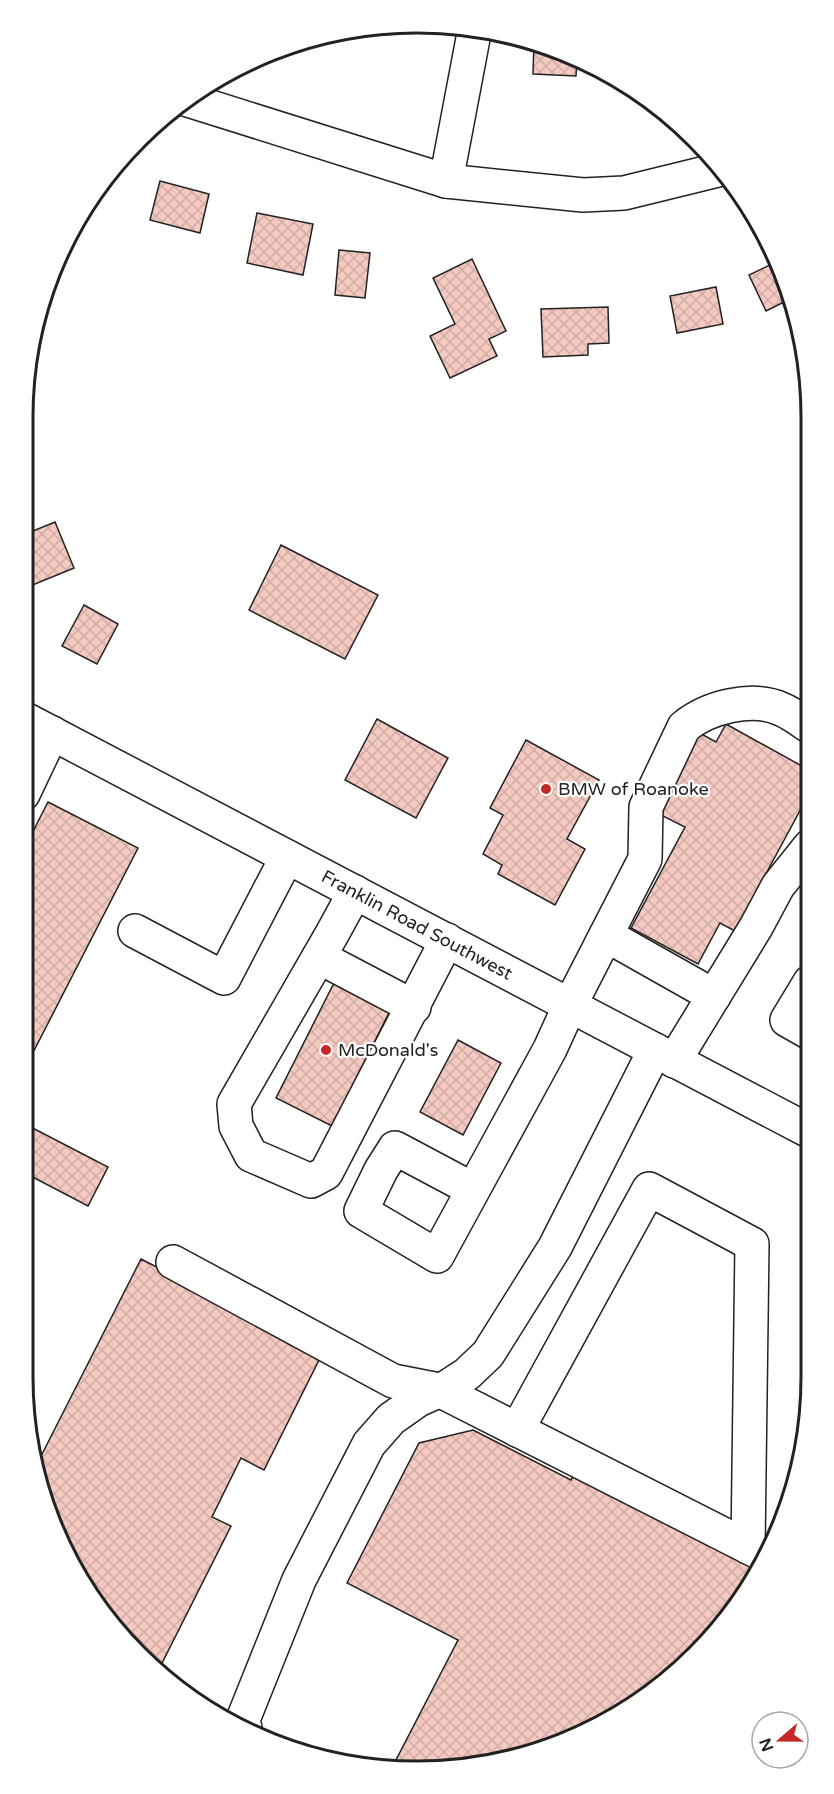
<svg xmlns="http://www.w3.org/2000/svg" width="834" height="1794" viewBox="0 0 834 1794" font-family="'Varela Round',sans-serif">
	<defs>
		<pattern id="building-cross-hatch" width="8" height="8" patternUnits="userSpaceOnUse" patternTransform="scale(1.5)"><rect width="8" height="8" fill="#f3c9c0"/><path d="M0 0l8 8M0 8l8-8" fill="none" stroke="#d0aca5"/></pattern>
	</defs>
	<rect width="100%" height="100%" fill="#fff"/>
	<g fill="url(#building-cross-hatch)" stroke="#222" stroke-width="1.5">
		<path d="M534,42l34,10 9,6 -1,18 -43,-2z"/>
		<path d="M160,181l49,13 -9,39 -50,-13z"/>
		<path d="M257,213l56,11 -10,51 -56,-12z"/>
		<path d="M339,250l31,3 -5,45 -30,-3z"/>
		<path d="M472,259l34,72 -17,8 8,17 -47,22 -20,-42 25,-12 -22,-46z"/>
		<path d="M778,261l12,38 -24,12 -17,-36z"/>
		<path d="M716,287l7,37 -46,9 -7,-37z"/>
		<path d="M608,307l1,36 -21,1v11l-45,2 -2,-48z"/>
		<path d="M29,521l4,10 22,-9 19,46 -51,21v-66z"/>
		<path d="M281,545l97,50 -33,64 -96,-49z"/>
		<path d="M84,605l34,19 -21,40 -35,-18z"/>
		<path d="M377,719l71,39 -32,60 -71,-38z"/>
		<path d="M726,724l83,46 1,22 -75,139 -15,-8 -22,41 -67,-36 54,-101 -32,-16 43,-80 20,11z"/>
		<path d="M526,740l73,40 -32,59 18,10 -30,56 -57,-31 4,-9 -19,-11 20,-39 -13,-7z"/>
		<path d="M48,802l90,46 -115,224v-221z"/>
		<path d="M339,973l56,28 -63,125 -56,-28z"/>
		<path d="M458,1040l43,23 -38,72 -43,-23z"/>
		<path d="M23,1123l85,44 -20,39 -65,-34z"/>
		<path d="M141,1259l182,93 -59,118 -23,-12 -29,59 19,9 -72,143 -39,-32 -45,-63 -31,-70 -7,-40z"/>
		<path d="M23,1287l6,4 -6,14z"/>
		<path d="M473,1430l98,50 6,-12 183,94 -47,75 -99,82 -120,45 -75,7 -23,-11 62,-120 -111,-57 72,-140z"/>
	</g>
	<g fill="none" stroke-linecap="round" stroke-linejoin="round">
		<defs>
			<g id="minor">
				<path d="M185,99l261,82 137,14 41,-2 98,-24"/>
				<path d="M446,181l29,-153"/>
				<path d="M23,794l29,-61"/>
				<path d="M355,892l-23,42 -98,170 2,22 15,29 60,26 15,-8 121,-233"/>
				<path d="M135,931l89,47 63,-121"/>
				<path d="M606,935l108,61"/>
				<path d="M319,957l95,50"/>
				<path d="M810,982l-23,38 23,13"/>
				<path d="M674,1061l82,-134 22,-41 32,-40"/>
				<path d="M472,1189l-77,-41 -14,22 -20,41 76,45 113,-207 20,-44 75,-146 1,-52 38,-80c24,-20 68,-31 97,-18 10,4 19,11 28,17"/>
				<path d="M173,1262l220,119 46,9 325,165"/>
				<path d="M517,1430l132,-241 103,55 -4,303"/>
				<path d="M245,1728l-3,-6 57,-142 70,-136 22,-25 27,-19 29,-13 20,-13 21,-20 67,-107 100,-197"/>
			</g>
			<path id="major" d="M23,718l788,414"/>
		</defs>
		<use href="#minor" stroke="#222" stroke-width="36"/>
		<use href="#major" stroke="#222" stroke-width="36"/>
		<use href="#minor" stroke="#fff" stroke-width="33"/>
		<use href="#major" stroke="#fff" stroke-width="33"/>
	</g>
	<g fill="#c62828" stroke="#fff" stroke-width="2">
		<circle cx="546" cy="789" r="6"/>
		<circle cx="326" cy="1050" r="6"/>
	</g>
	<g text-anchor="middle" stroke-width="4.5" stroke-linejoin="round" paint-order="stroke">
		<g font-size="18" fill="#222" stroke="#fff" text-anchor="start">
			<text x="558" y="795">BMW of Roanoke</text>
			<text x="338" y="1056">McDonald's</text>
		</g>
		<g font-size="18" fill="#222" stroke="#fff">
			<text transform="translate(417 925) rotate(28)" y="6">Franklin Road Southwest</text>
		</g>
	</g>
	<path d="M0 0H834V1794H0ZM417 33H417A384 384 0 0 1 801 417V1377A384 384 0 0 1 417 1761H417A384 384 0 0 1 33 1377V417A384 384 0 0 1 417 33Z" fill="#fff" fill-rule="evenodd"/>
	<path fill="none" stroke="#222" stroke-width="3" d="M417 33H417A384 384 0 0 1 801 417V1377A384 384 0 0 1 417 1761H417A384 384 0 0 1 33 1377V417A384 384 0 0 1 417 33Z"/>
	<g transform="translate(780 1740) rotate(250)"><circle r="28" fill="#ffffff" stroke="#a7a7a7" stroke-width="1.5"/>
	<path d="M0-4.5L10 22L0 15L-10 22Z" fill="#c62828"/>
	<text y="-9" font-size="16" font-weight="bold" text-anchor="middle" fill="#222222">N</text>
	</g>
</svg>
